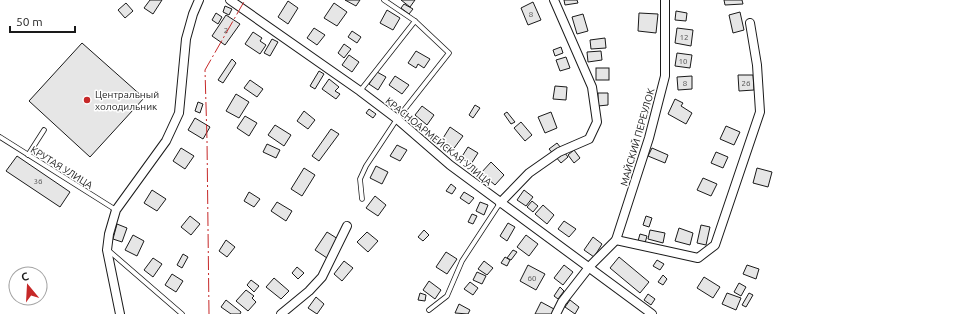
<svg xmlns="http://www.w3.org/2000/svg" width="970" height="314" viewBox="0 0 970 314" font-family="Ubuntu,sans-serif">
	<rect width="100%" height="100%" fill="#fff"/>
	<g fill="#e6e6e6" stroke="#1a1a1a">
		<path d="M150,0h12l-9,14 -9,-6z"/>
		<path d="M345,0h15l-4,6z"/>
		<path d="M401,0h14l-5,7z"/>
		<path d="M564,0h13l1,3 -13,2z"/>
		<path d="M724,0h18l1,4 -18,1z"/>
		<path d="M288,1l10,7 -10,16 -10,-7z"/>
		<path d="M533,2l8,18 -13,5 -7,-17z"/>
		<path d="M126,3l7,8 -8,7 -7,-8z"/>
		<path d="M334,3l13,9 -10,14 -13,-8z"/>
		<path d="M404,4l9,5 -4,5 -8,-6z"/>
		<path d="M225,6l7,3 -3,6 -6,-3z"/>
		<path d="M387,10l13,8 -7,12 -13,-7z"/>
		<path d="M676,11l11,2 -1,8 -11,-1z"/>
		<path d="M740,12l4,18 -11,3 -4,-18z"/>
		<path d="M216,13l6,4 -4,7 -6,-4z"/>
		<path d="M639,13l19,1 -2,19 -18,-2z"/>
		<path d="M583,14l5,17 -11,3 -5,-17z"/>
		<path d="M226,15l14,9 -15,21 -13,-9z"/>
		<path d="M314,28l11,7 -8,10 -10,-7z"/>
		<path d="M677,28l16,2 -2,16 -16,-3z"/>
		<path d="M352,31l9,6 -4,6 -9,-6z"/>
		<path d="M253,32l9,6 -2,3 6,4 -6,9 -15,-10z"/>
		<path d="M605,38l1,10 -15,1 -1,-9z"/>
		<path d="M272,39l6,3 -8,14 -6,-3z"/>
		<path d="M82,43l62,55 -54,59 -61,-56z"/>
		<path d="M344,44l7,5 -7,9 -6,-5z"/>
		<path d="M561,47l2,6 -8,3 -2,-6z"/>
		<path d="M416,51l14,8 -6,9 -6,-4 -2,4 -8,-5z"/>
		<path d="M601,51l1,9 -14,2 -1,-10z"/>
		<path d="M677,53l15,2 -2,13 -15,-2z"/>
		<path d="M349,55l10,7 -7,10 -10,-7z"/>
		<path d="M566,57l4,11 -10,3 -4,-11z"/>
		<path d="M232,59l4,4 -13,20 -5,-3z"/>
		<rect x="596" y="68" width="13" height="12"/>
		<path d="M319,71l5,3 -9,15 -5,-3z"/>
		<path d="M377,72l9,5 -8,13 -9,-6z"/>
		<path d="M738,75h15l1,15 -15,1z"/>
		<path d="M395,76l14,9 -7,9 -13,-9z"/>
		<path d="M692,76v13l-14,1 -1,-13z"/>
		<path d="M329,79l10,8 -4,4 5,3 -4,5 -14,-10z"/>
		<path d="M250,80l13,9 -6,8 -13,-9z"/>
		<path d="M555,86l12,1 -1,13 -13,-1z"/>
		<path d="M598,93h10v12l-10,1z"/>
		<path d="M236,94l13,8 -10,16 -13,-7z"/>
		<path d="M675,99l8,4 -2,3 11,7 -6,11 -18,-10z"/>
		<path d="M198,102l5,2 -3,9 -5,-2z"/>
		<path d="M475,105l5,3 -7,10 -4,-3z"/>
		<path d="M422,106l12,9 -7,10 -12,-10z"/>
		<path d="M369,109l7,5 -3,4 -7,-5z"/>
		<path d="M304,111l11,9 -7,9 -11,-8z"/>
		<path d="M507,112l8,10 -4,2 -7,-10z"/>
		<path d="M551,112l6,16 -12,5 -7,-16z"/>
		<path d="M245,116l12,7 -8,13 -12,-8z"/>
		<path d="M195,118l15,9 -7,12 -15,-9z"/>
		<path d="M521,122l11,13 -7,6 -11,-13z"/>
		<path d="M275,125l16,10 -7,11 -16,-11z"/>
		<path d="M726,126l14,6 -6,13 -14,-6z"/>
		<path d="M450,127l13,9 -11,15 -12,-8z"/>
		<path d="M331,129l8,5 -20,27 -7,-5z"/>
		<path d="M557,143l11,14 -7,6 -12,-14z"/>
		<path d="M267,144l13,6 -4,8 -13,-6z"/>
		<path d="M397,145l10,5 -7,11 -10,-5z"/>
		<path d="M468,147l10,6 -7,11 -10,-6z"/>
		<path d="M181,148l13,8 -9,13 -12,-8z"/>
		<path d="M652,148l16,7 -3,8 -17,-7z"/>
		<path d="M574,150l6,8 -6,5 -6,-8z"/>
		<path d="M716,152l12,5 -5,11 -12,-5z"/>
		<path d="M17,156l53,36 -10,15 -54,-36z"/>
		<path d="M491,162l13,13 -9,10 -14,-12z"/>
		<path d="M376,166l12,6 -6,12 -12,-6z"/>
		<path d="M304,168l11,7 -13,21 -11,-7z"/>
		<path d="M757,168l15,4 -4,15 -15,-4z"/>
		<path d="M703,178l14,6 -6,12 -14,-6z"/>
		<path d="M451,184l5,4 -4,6 -6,-3z"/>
		<path d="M152,190l14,9 -9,12 -13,-8z"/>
		<path d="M524,190l9,7 -7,9 -9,-6z"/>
		<path d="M249,192l11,7 -6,8 -10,-6z"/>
		<path d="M464,192l10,6 -5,6 -9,-6z"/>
		<path d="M375,196l11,9 -8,11 -12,-8z"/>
		<path d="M532,201l6,5 -5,6 -6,-5z"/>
		<path d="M277,202l15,9 -6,10 -15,-10z"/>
		<path d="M480,202l8,3 -4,10 -8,-4z"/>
		<path d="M543,205l11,10 -7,9 -12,-10z"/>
		<path d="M472,214l5,2 -4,8 -5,-2z"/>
		<path d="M190,216l10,8 -9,11 -10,-8z"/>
		<path d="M646,216l6,2 -3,9 -6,-2z"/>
		<path d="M564,221l12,8 -7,8 -11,-8z"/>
		<path d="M508,223l7,4 -8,14 -7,-5z"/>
		<path d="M117,224l10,4 -5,14 -9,-3z"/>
		<path d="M701,225l9,2 -4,18 -9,-2z"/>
		<path d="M679,228l14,5 -3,12 -15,-4z"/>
		<path d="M424,230l5,5 -6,6 -5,-4z"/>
		<path d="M650,230l15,3 -2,10 -15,-4z"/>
		<path d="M327,232l11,7 -11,19 -12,-8z"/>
		<path d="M367,232l11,9 -10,11 -11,-10z"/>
		<path d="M640,234l7,2 -2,7 -7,-2z"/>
		<path d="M133,235l11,6 -7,15 -12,-6z"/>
		<path d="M526,235l12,9 -9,12 -12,-9z"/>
		<path d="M593,237l9,7 -8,13 -10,-7z"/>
		<path d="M226,240l9,7 -8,10 -8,-6z"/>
		<path d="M513,250l4,2 -6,8 -4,-2z"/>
		<path d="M446,252l11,7 -10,15 -11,-7z"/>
		<path d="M183,254l5,3 -6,11 -5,-3z"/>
		<path d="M505,257l5,3 -3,6 -6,-3z"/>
		<path d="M619,257l30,25 -9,11 -30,-25z"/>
		<path d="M153,258l9,6 -9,13 -9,-7z"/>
		<path d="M657,260l7,4 -4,6 -7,-4z"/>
		<path d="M344,261l9,7 -11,13 -8,-7z"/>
		<path d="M484,261l9,7 -6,7 -9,-6z"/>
		<path d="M528,265l17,9 -9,16 -16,-9z"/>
		<path d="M564,265l9,7 -10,13 -9,-7z"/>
		<path d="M747,265l12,4 -3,10 -13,-5z"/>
		<path d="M297,267l7,6 -6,6 -6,-6z"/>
		<path d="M477,272l9,4 -4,8 -9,-4z"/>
		<path d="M172,274l11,7 -7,11 -11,-7z"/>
		<path d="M663,275l4,4 -4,6 -5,-3z"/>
		<path d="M704,277l16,10 -7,11 -16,-10z"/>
		<path d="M274,278l15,13 -8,8 -15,-12z"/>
		<path d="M251,280l8,6 -5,6 -7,-7z"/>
		<path d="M429,281l12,9 -6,9 -12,-9z"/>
		<path d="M470,282l8,6 -5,7 -9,-6z"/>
		<path d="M739,283l7,4 -5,9 -7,-4z"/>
		<path d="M560,287l4,4 -6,8 -4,-3z"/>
		<path d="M246,290l8,6 -2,2 4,4 -8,9 -12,-10z"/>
		<path d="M420,293l6,2 -1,6 -7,-1z"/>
		<path d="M727,293l14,5 -5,12 -14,-6z"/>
		<path d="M749,293l4,2 -7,12 -4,-2z"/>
		<path d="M648,294l7,5 -4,6 -7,-5z"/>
		<path d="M316,297l8,7 -7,10 -9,-6z"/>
		<path d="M226,300l15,12 -1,2h-9l-10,-7z"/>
		<path d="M570,300l9,7 -4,7 -10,-7z"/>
		<path d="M541,302l13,7 -2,5h-17z"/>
		<path d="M459,304l11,6 -2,4 -13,-1z"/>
	</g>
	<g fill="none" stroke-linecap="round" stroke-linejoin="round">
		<defs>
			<g id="lane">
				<path d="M360,91l55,-70"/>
				<path d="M0,137l116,73"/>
				<path d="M28,155l16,-25"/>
				<path d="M362,199l-2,-20 6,-13 31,-47 52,-66 -34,-32 -31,-21"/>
				<path d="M108,250l74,64"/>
				<path d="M429,310l18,-14 15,-35 38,-58"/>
			</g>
			<g id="street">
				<path d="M230,0l130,91 37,28 53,46 202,149"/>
				<path d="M500,203l29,-30 30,-21 30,-13 8,-17 -5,-35 -38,-87"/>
				<path d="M616,240l82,18 17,-13 45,-133 -3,-47 -7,-42"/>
				<path d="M120,314l-13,-64 2,-16 7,-24 50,-69 13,-28 7,-74 7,-25 6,-14"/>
				<path d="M281,314l28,-23 13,-14 25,-51"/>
				<path d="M556,314l6,-12 28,-36 26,-26 33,-102 16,-62v-76"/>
			</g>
		</defs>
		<use href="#lane" stroke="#1a1a1a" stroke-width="5.5"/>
		<use href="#street" stroke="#1a1a1a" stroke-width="10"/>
		<use href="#lane" stroke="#fff" stroke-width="4"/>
		<use href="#street" stroke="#fff" stroke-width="8"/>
		<path stroke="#c62828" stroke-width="1" stroke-dasharray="14 3 2 3" stroke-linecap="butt" d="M209,314l-2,-174 -2,-70 40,-70"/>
	</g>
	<circle fill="#c62828" stroke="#fff" stroke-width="1.5" cx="87" cy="100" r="4"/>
	<g text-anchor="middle" stroke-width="3" stroke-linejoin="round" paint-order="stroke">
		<g font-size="8" fill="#4d4d4d">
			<text x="531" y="17">8</text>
			<text x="226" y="33">2</text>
			<text x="684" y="40">12</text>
			<text x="683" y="64">10</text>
			<text x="685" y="86">8</text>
			<text x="746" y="86">26</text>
			<text x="38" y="184">36</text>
			<text x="532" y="281">60</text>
		</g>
		<g font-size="10" fill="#1a1a1a" stroke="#fff" text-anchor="start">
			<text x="95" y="98">Центральный<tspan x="95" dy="12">холодильник</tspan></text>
		</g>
		<g font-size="10" fill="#1a1a1a" stroke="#fff">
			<text transform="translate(637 137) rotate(-74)" y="4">МАЙСКИЙ ПЕРЕУЛОК</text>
			<text transform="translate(439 141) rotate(39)" y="4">КРАСНОАРМЕЙСКАЯ УЛИЦА</text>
			<text transform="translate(62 167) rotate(32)" y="4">КРУТАЯ УЛИЦА</text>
		</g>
	</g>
	<g transform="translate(28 286) rotate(342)"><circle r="19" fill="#ffffff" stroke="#a3a3a3"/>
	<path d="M0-3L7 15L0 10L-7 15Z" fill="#c62828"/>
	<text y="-6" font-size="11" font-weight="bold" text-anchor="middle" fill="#1a1a1a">С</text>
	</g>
	<path d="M10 26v6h65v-6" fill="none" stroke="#1a1a1a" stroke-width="2"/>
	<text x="16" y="26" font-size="12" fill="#1a1a1a" stroke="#ffffff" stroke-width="3" paint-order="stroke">50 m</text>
</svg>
